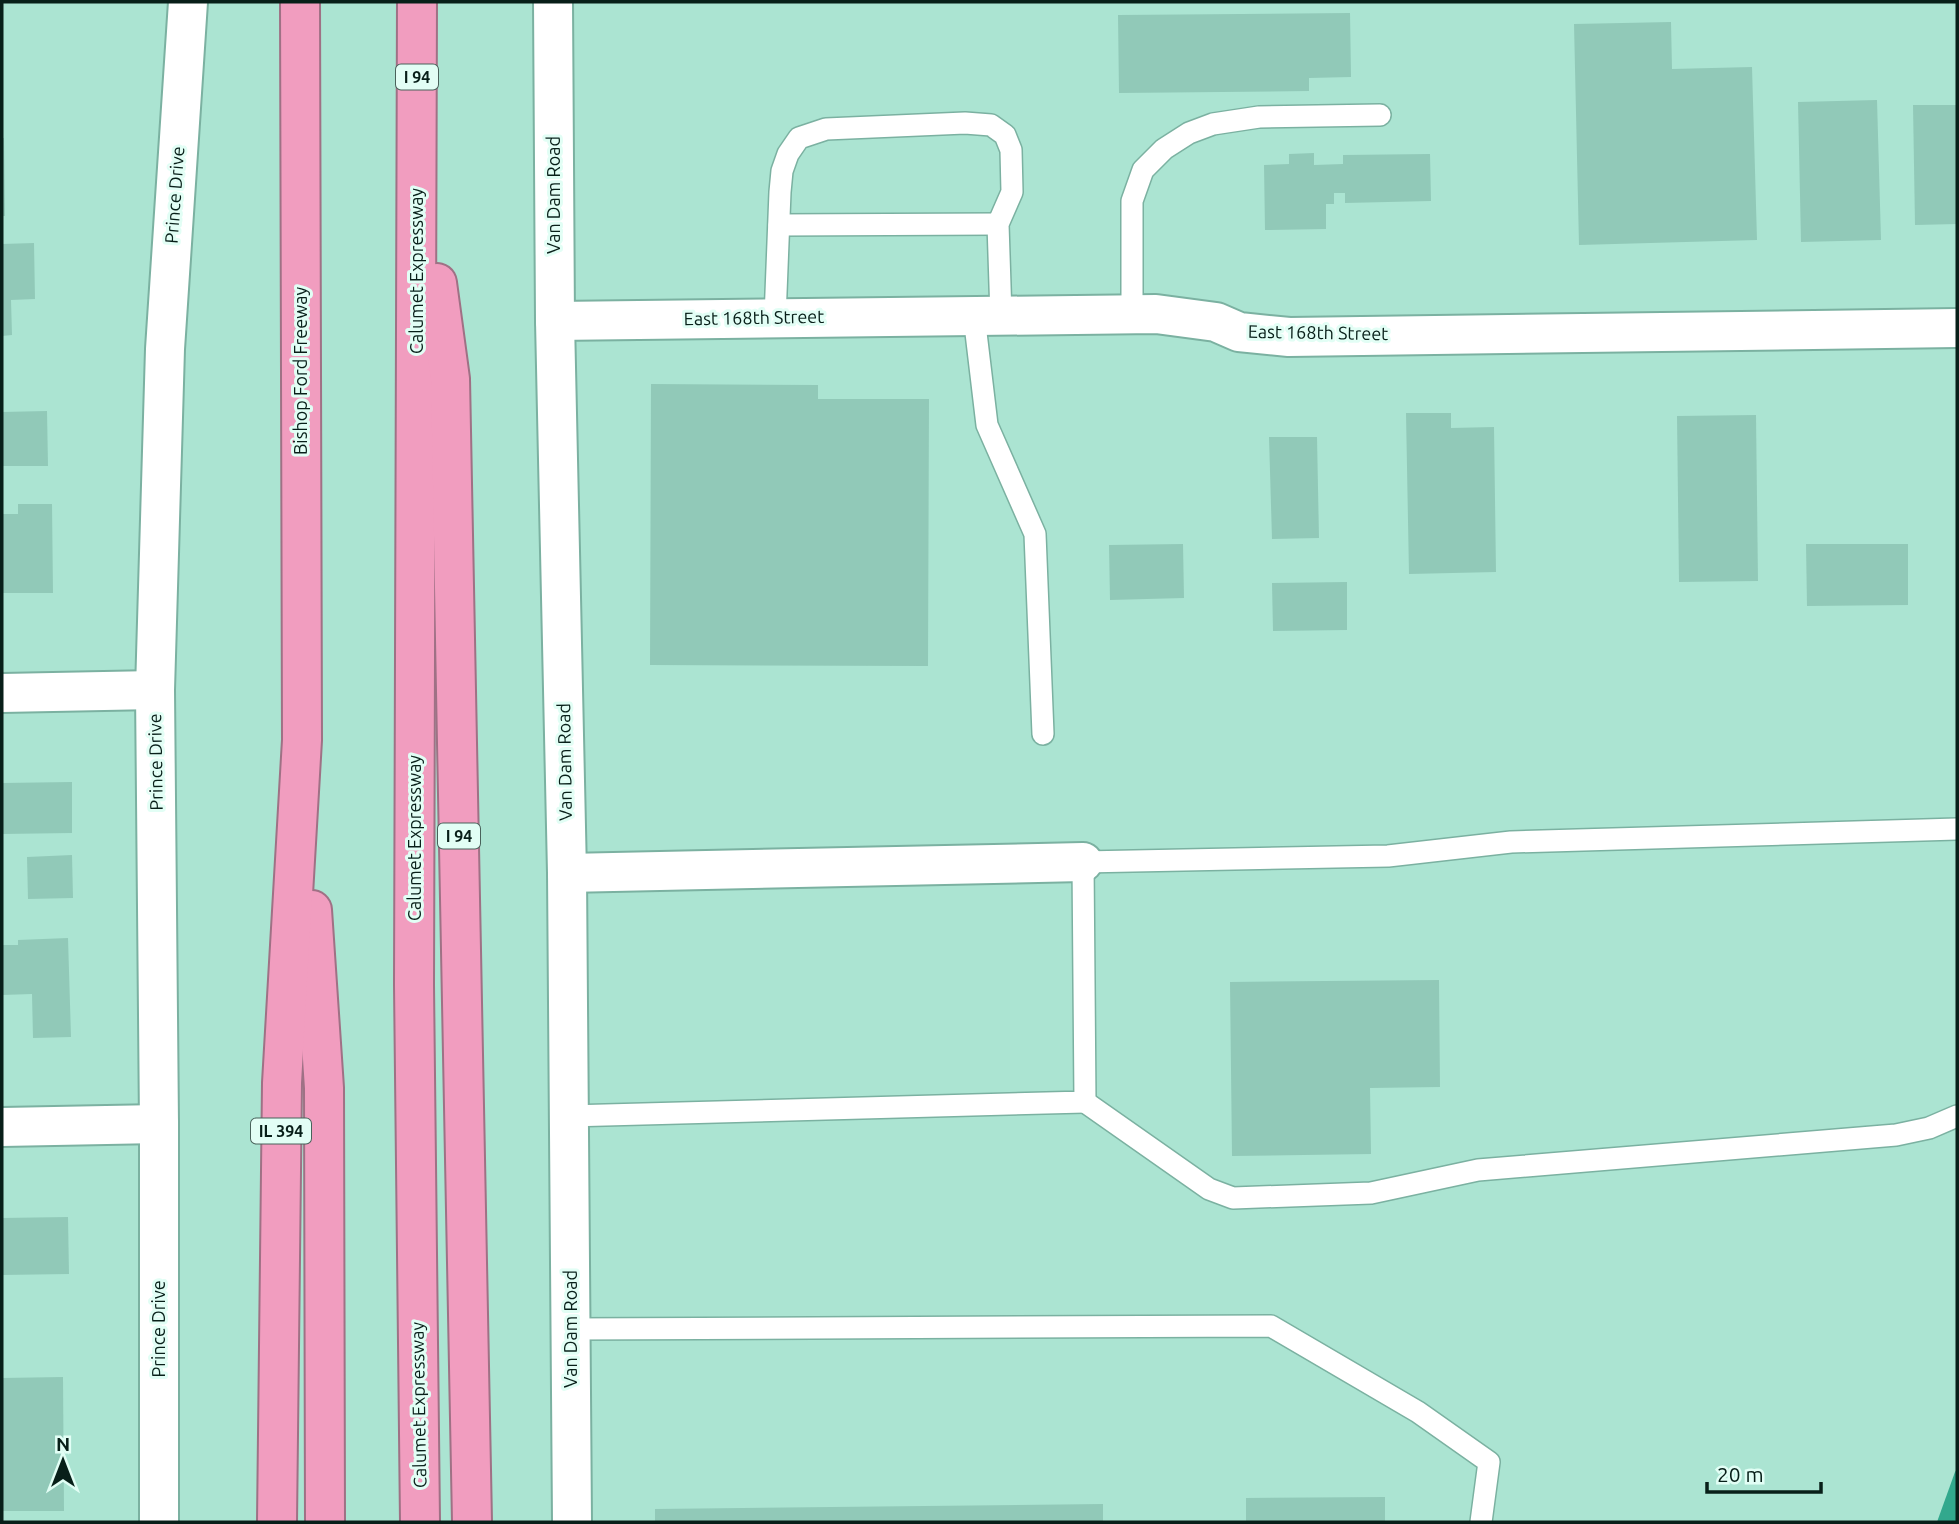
<svg xmlns="http://www.w3.org/2000/svg" width="1959" height="1524" viewBox="0 0 1959 1524" font-family="Ubuntu,sans-serif">
	<rect width="100%" height="100%" fill="#abe4d2"/>
	<path fill="#32a88d" d="M1957,1469v53h-20l18,-50z"/>
	<g fill="#91c9b8">
		<path d="M1350,13l1,64 -42,1v13l-190,2 -1,-78z"/>
		<path d="M1671,22l1,47 80,-2 5,173 -178,5 -5,-221z"/>
		<path d="M1877,100l4,140 -80,2 -3,-140z"/>
		<path d="M1913,105h44v119l-42,1z"/>
		<path d="M2,138h2l1,78h-3z"/>
		<path d="M1314,153v12l29,-1v-9l87,-1 1,47 -86,2v-10h-11v11h-8v25l-61,1 -1,-65 25,-1v-10z"/>
		<path d="M34,243l1,56 -24,1 1,35 -10,1v-92z"/>
		<path d="M651,384l167,1v14h111l-1,267 -278,-1z"/>
		<path d="M47,411l1,55h-46v-54z"/>
		<path d="M1406,413h45v15l43,-1 2,145 -87,2z"/>
		<path d="M1756,415l2,166 -79,1 -2,-166z"/>
		<path d="M1269,437h48l2,101 -47,1z"/>
		<path d="M18,504h34l1,89h-51v-79h16z"/>
		<path d="M1183,544l1,54 -74,2 -1,-55z"/>
		<path d="M1806,544h102v61l-101,1z"/>
		<path d="M1347,582v48l-74,1 -1,-48z"/>
		<path d="M72,782v51l-70,1v-51z"/>
		<path d="M72,855l1,43 -45,1 -1,-42z"/>
		<path d="M68,938l3,99 -38,1 -1,-44 -30,1v-50h16v-5z"/>
		<path d="M1439,980l1,107 -70,1 1,66 -139,2 -2,-174z"/>
		<path d="M68,1217l1,57 -67,1v-57z"/>
		<path d="M63,1377l1,134h-62v-133z"/>
		<path d="M1385,1497v25h-139v-24z"/>
		<path d="M1103,1504v18h-448v-13z"/>
	</g>
	<g fill="none" stroke-linecap="round" stroke-linejoin="round">
		<defs>
			<g id="service">
				<path d="M779,225l219,-1"/>
				<path d="M1132,314v-113l11,-31 21,-21 25,-16 24,-9 46,-7 121,-2"/>
				<path d="M974,316l13,109 48,109 8,200"/>
				<path d="M775,318l5,-126 2,-21 6,-17 11,-16 27,-9 139,-6 26,2 14,10 6,15 1,42 -14,32 3,92"/>
				<path d="M1085,1102l124,87 24,9 138,-5 107,-23 418,-35 33,-7 28,-12"/>
				<path d="M568,1116l517,-14 -2,-240 305,-6 123,-14 446,-13"/>
				<path d="M571,1329l700,-3 147,86 71,50 -8,60"/>
			</g>
			<g id="minor">
				<path d="M553,2l2,319 12,552 5,649"/>
				<path d="M555,321l601,-7 60,8 23,10 50,5 668,-9"/>
				<path d="M2,693l153,-3"/>
				<path d="M567,873l516,-11"/>
				<path d="M2,1127l157,-3"/>
				<path d="M159,1522v-398l-4,-434 10,-341 23,-347"/>
			</g>
			<g id="motorway">
				<path d="M417,2l-3,983 6,537"/>
				<path d="M437,283l13,96 22,1143"/>
				<path d="M312,910l12,178 1,434"/>
				<path d="M277,1522l5,-439 20,-343 -2,-738"/>
			</g>
		</defs>
		<use href="#service" stroke="#7bb1a1" stroke-width="24"/>
		<use href="#minor" stroke="#7bb1a1" stroke-width="42"/>
		<use href="#motorway" stroke="#9f7185" stroke-width="42"/>
		<use href="#service" stroke="#fff" stroke-width="21"/>
		<use href="#minor" stroke="#fff" stroke-width="38"/>
		<use href="#motorway" stroke="#f19dbf" stroke-width="38"/>
	</g>
	<g text-anchor="middle" stroke-width="6" stroke-linejoin="round" paint-order="stroke">
		<g fill="#e2fef5" stroke="#49625b" stroke-width="2">
			<rect x="396" y="64.5" width="42" height="25" rx="5"/>
			<rect x="438" y="823.5" width="42" height="25" rx="5"/>
			<rect x="251" y="1118.5" width="60" height="25" rx="5"/>
		</g>
		<g font-size="16" font-weight="bold" fill="#081f19">
			<text x="417" y="83">I 94</text>
			<text x="459" y="842">I 94</text>
			<text x="281" y="1137">IL 394</text>
		</g>
		<g font-size="18" fill="#081f19" stroke="#e2fef5">
			<text transform="translate(175 195) rotate(-86)" y="6">Prince Drive</text>
			<text transform="translate(554 195) rotate(-90)" y="6">Van Dam Road</text>
			<text transform="translate(417 271) rotate(-90)" y="6">Calumet Expressway</text>
			<text transform="translate(754 318) rotate(-1)" y="6">East 168th Street</text>
			<text transform="translate(1318 333) rotate(1)" y="6">East 168th Street</text>
			<text transform="translate(301 371) rotate(-90)" y="6">Bishop Ford Freeway</text>
			<text transform="translate(156 762) rotate(-91)" y="6">Prince Drive</text>
			<text transform="translate(565 762) rotate(-91)" y="6">Van Dam Road</text>
			<text transform="translate(415 838) rotate(-90)" y="6">Calumet Expressway</text>
			<text transform="translate(159 1329) rotate(-90)" y="6">Prince Drive</text>
			<text transform="translate(571 1329) rotate(-90)" y="6">Van Dam Road</text>
			<text transform="translate(419 1405) rotate(-91)" y="6">Calumet Expressway</text>
		</g>
	</g>
	<rect width="1959" height="1524" fill="none" stroke="#081f19" stroke-width="7"/>
	<g transform="translate(63 1461)" stroke="#e2fef5" stroke-width="5" paint-order="stroke">
	<path d="M0-5L12 26L0 18L-12 26Z" fill="#081f19"/>
	<text y="-10" font-size="19" font-weight="bold" text-anchor="middle" fill="#081f19">N</text>
	</g>
	<path d="M1707 1482v10h114v-10" fill="none" stroke="#081f19" stroke-width="3.5"/>
	<text x="1717" y="1482" font-size="21" fill="#081f19" stroke="#e2fef5" stroke-width="5" paint-order="stroke">20 m</text>
</svg>
